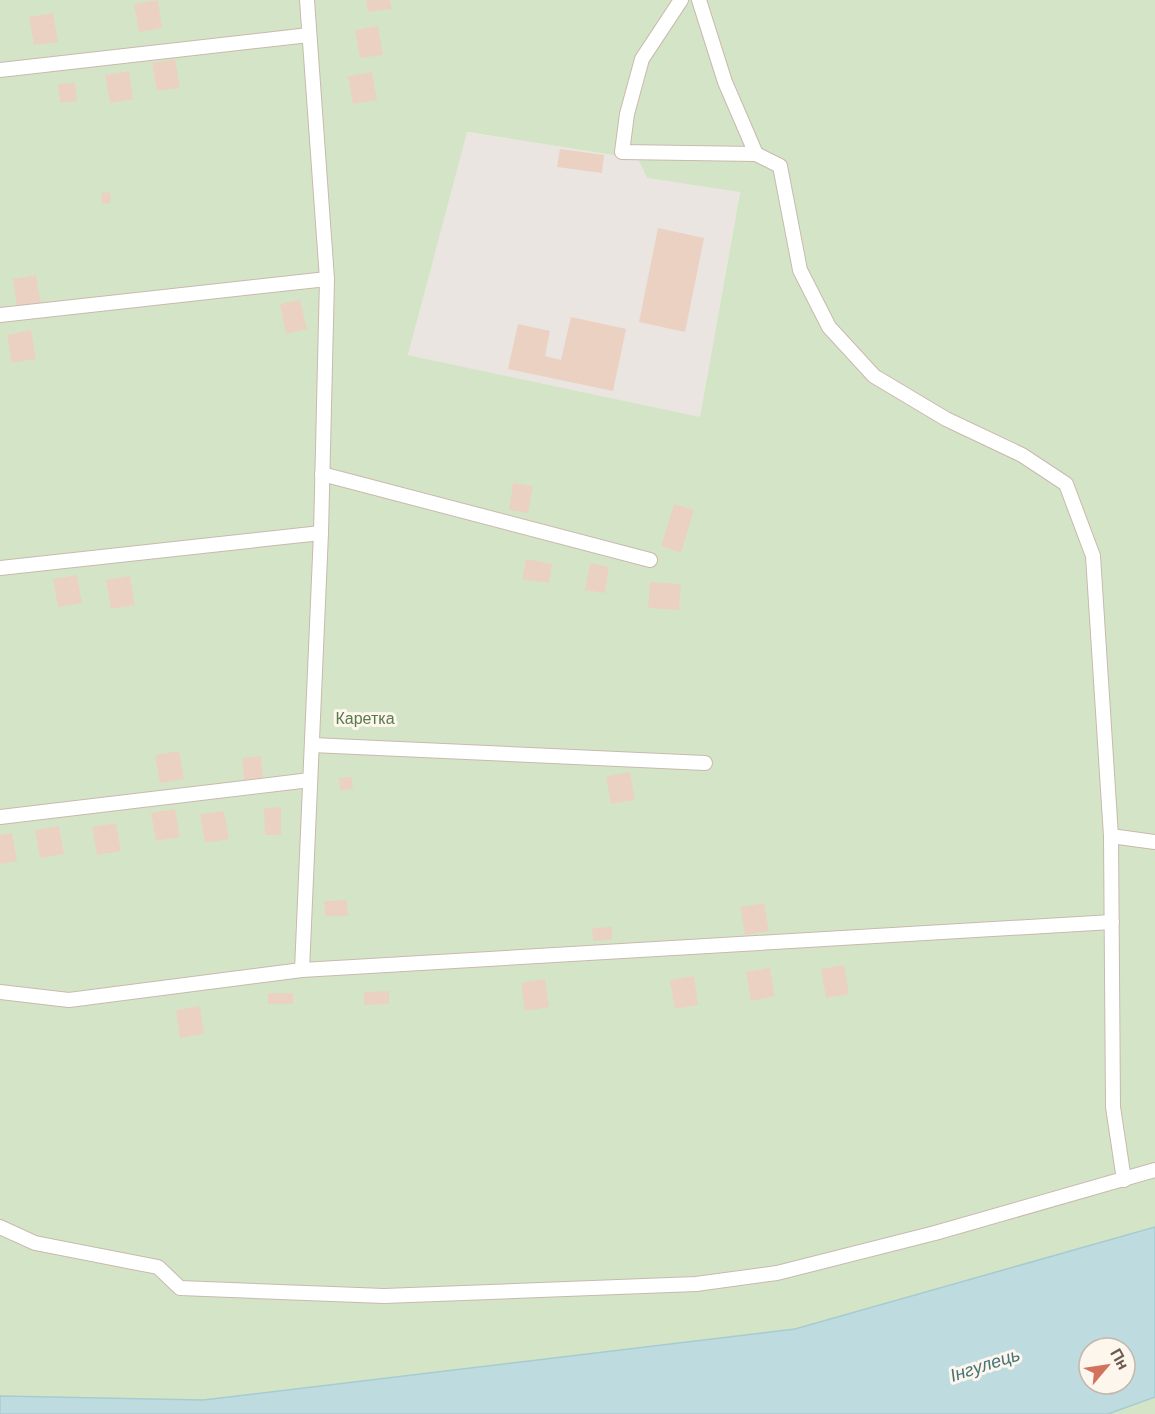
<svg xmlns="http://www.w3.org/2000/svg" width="1155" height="1414" viewBox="0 0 1155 1414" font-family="Arial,sans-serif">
	<rect width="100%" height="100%" fill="#f9f2e7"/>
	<path fill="#eae5e0" d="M466,132l172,27 9,19 93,13 -40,227 -292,-63z"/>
	<g fill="#d4e5c7" fill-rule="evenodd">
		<path d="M0,0h1155v1227l-360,102 -592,71 -203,-4zM467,132l171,27 9,19 93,14 -40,225 -292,-62z"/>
		<path d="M1155,1397v17h-47z"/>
	</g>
	<path fill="#bedce0" stroke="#a6cbd0" stroke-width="1.5" fill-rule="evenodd" d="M1155,1227v170l-47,17h-1108v-18l203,4 592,-71zM1089,1348h36v36h-36z"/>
	<g fill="#ebd1c2">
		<path d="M158,0l4,28 -23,4 -5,-28z"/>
		<path d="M366,0h24l2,9 -24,3z"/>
		<path d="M53,13l5,29 -24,3 -5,-28z"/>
		<path d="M378,26l5,29 -23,3 -5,-28z"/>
		<path d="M175,59l5,29 -23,3 -5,-28z"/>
		<path d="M129,71l4,28 -23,4 -5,-28z"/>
		<path d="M372,72l5,28 -24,4 -5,-28z"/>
		<path d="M75,83l2,18 -17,2 -2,-19z"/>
		<path d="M560,149l44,6 -2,18 -45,-6z"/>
		<path d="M110,192l1,11 -9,1 -1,-11z"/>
		<path d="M658,228l46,10 -19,94 -46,-10z"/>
		<path d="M36,275l5,28 -24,4 -4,-28z"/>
		<path d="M300,300l7,29 -21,5 -6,-30z"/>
		<path d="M571,317l55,12 -13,62 -105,-22 10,-45 32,7 -5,25 16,4z"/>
		<path d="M31,330l5,29 -24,4 -5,-28z"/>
		<path d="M513,483l20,3 -5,27 -19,-3z"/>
		<path d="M674,504l20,6 -13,43 -20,-7z"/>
		<path d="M526,559l26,5 -3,19 -27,-4z"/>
		<path d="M590,563l19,4 -4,26 -20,-3z"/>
		<path d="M77,575l5,28 -24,4 -5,-28z"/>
		<path d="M130,576l5,29 -24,4 -5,-29z"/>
		<path d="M650,582l31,2 -2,26 -31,-2z"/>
		<path d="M179,751l5,28 -24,4 -5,-28z"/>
		<path d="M261,756l2,22 -19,2 -2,-22z"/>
		<path d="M630,772l5,28 -24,4 -5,-28z"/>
		<path d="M352,777l1,12 -13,1 -1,-12z"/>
		<path d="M281,807v28h-16l-1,-27z"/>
		<path d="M175,809l5,28 -24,4 -5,-28z"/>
		<path d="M224,811l5,28 -24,4 -5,-29z"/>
		<path d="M116,823l5,28 -24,4 -5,-28z"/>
		<path d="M59,826l5,28 -24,4 -5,-28z"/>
		<path d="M12,833l5,28 -17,3v-29z"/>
		<path d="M347,900l1,16h-23l-1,-15z"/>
		<path d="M764,903l5,28 -24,4 -5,-28z"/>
		<path d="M612,927v13l-19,1 -1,-13z"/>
		<path d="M844,965l5,29 -23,4 -5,-29z"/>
		<path d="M770,968l5,28 -24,5 -5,-29z"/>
		<path d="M694,976l4,29 -23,4 -5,-29z"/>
		<path d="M545,979l4,28 -24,4 -4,-28z"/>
		<path d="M389,991v13l-25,1v-13z"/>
		<rect x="268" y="993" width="25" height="11"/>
		<path d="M200,1006l4,28 -24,4 -4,-28z"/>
	</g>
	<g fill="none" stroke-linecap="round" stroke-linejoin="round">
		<defs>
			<g id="service">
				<path d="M681,0l-39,59 -15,55 -5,38 134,2 24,12 20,104 29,57 45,49 72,43 76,36 44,29 27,72 18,280 2,271 11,73"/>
				<path d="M699,0l26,82 31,72"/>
				<path d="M0,70l309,-35"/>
				<path d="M0,315l327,-36"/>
				<path d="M322,474l328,86"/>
				<path d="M0,568l321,-35"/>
				<path d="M312,745l393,18"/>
				<path d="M0,817l310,-37"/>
				<path d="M1111,836l44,6"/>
				<path d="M302,970l810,-48"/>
				<path d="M0,992l69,8 233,-30 19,-437 6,-254 -20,-279"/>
				<path d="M0,1227l35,16 123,24 22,21 204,8 312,-12 81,-11 158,-40 220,-63"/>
			</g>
		</defs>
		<use href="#service" stroke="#c9b9ae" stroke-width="16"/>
		<use href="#service" stroke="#fff" stroke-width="14"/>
	</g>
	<g text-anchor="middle" stroke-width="6" stroke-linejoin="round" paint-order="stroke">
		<g font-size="16" fill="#5a794c" stroke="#fcf6ed">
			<text x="365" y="724">Каретка</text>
		</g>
		<g font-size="18" font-style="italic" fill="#487379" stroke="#fcf6ed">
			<text transform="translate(985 1365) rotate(-18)" y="6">Інгулець</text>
		</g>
	</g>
	<g transform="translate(1107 1366) rotate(61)"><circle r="28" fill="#fcf6ed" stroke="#c4b7ae" stroke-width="1.5"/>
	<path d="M0-4.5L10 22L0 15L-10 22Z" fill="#d3735d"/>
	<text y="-9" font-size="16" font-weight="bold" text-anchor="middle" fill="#6f594f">Пн</text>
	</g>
</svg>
